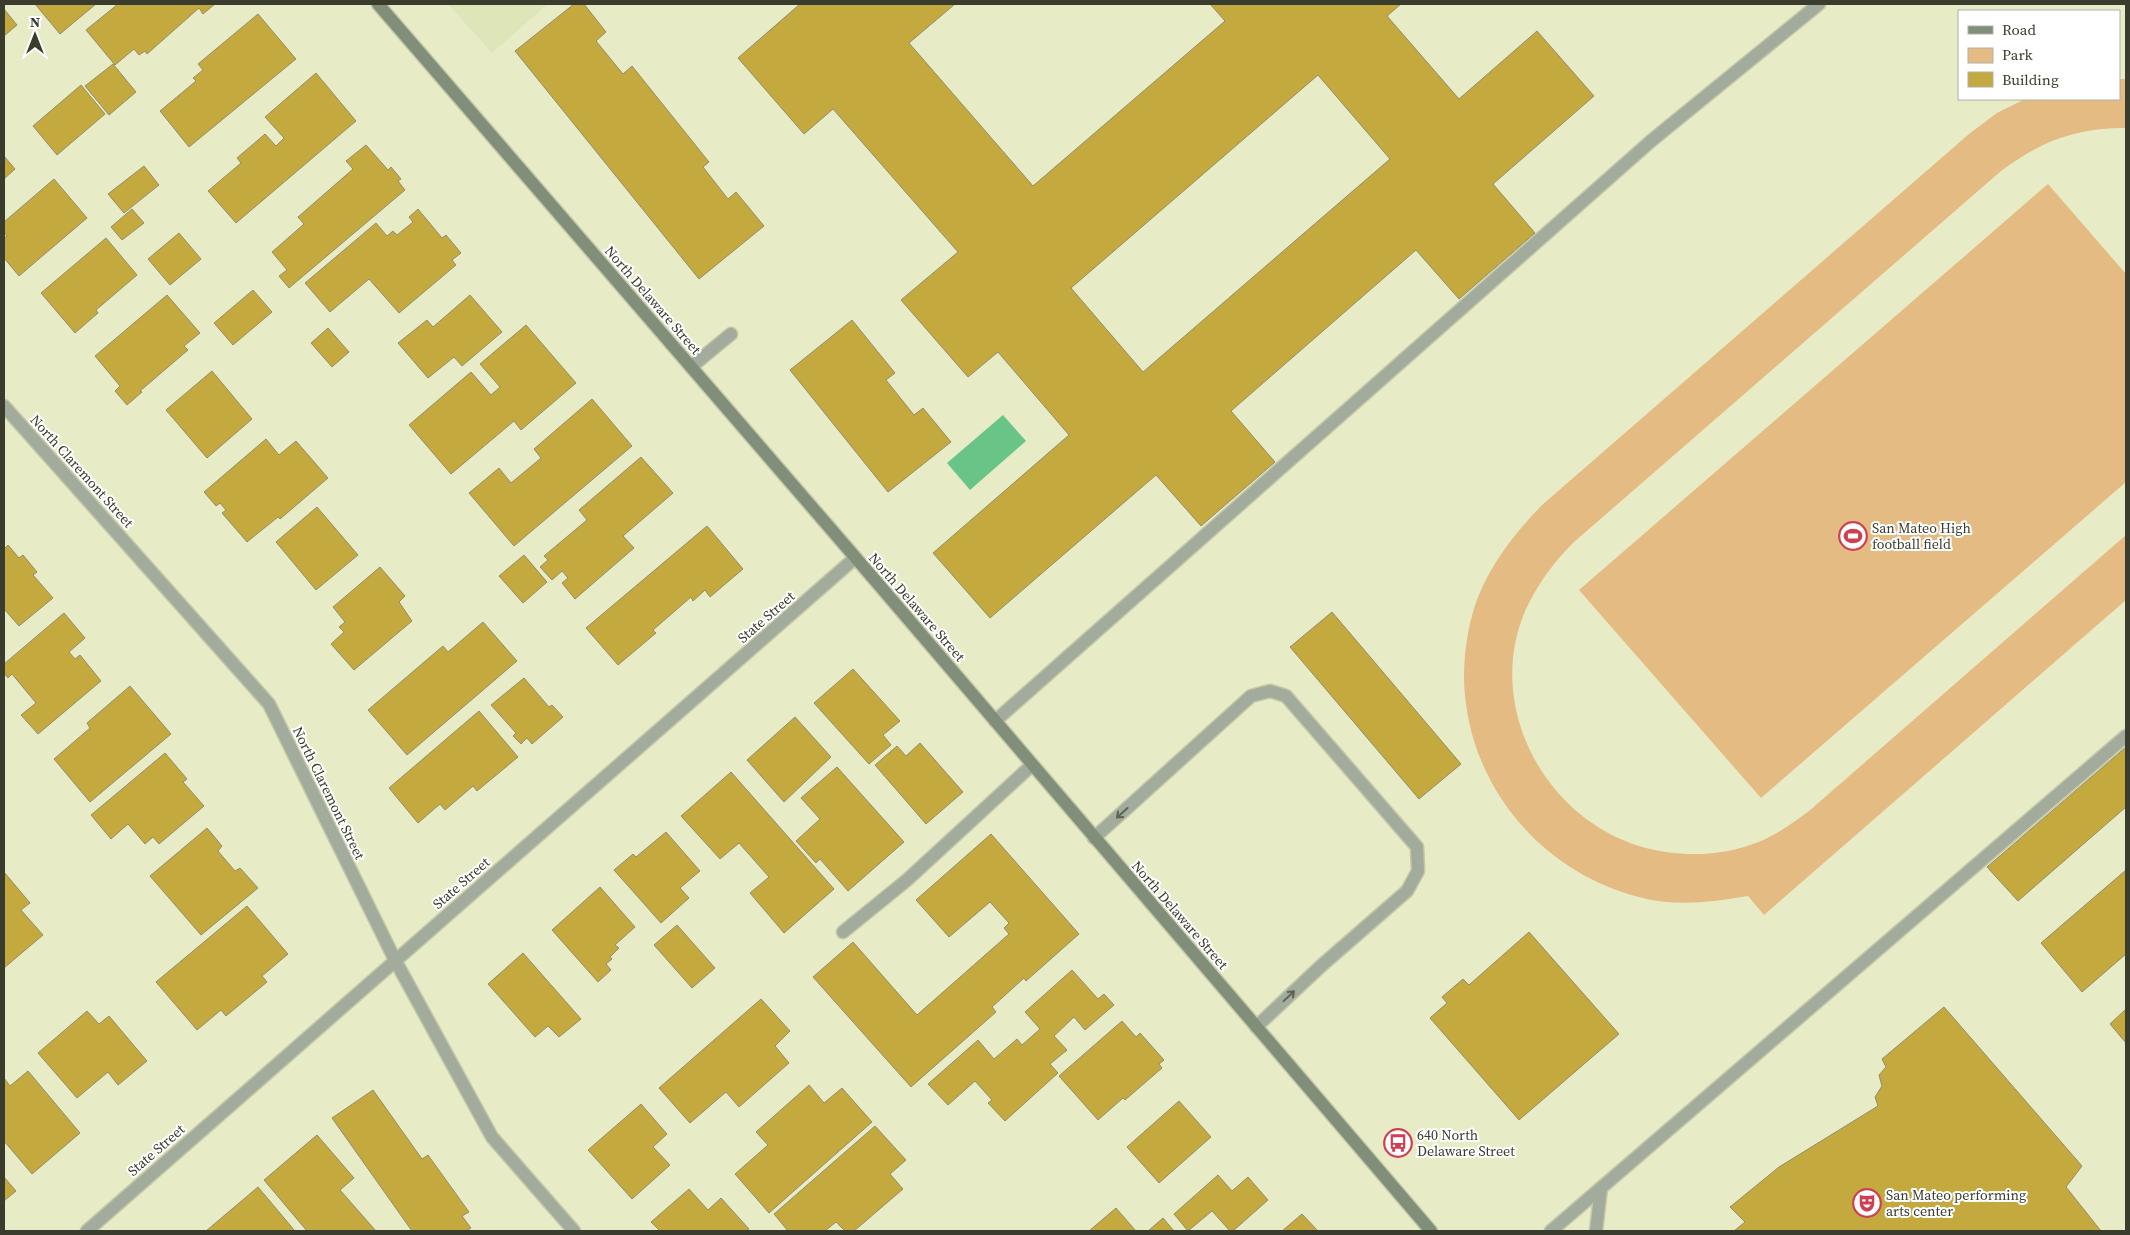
<svg xmlns="http://www.w3.org/2000/svg" width="2130" height="1235" viewBox="0 0 2130 1235" font-family="'Source Serif 4',serif">
	<rect width="100%" height="100%" fill="#e7ecc7"/>
	<path fill="#dee5b8" d="M448,4h100l-56,49z"/>
	<g fill="#e4bb83">
		<path d="M2119,79h7v49c-50,0 -85,13 -125,43l-427,371c-20,20 -36,41 -48,67 -42,95 17,207 113,237 40,12 84,11 122,-5 18,-8 33,-19 48,-30l317,-276v65l-362,315 -16,-19c-36,6 -73,11 -109,1 -100,-26 -173,-114 -175,-219 0,-29 5,-61 17,-88 15,-33 36,-59 61,-85l427,-371 28,-21 28,-14h94z"/>
		<path d="M2048,184l78,90v208l-365,316 -182,-208z"/>
	</g>
	<path fill="#69c587" d="M1003,415l23,26 -56,49 -23,-27z"/>
	<g fill="#c4a93f" stroke="#958c6b" fill-rule="evenodd">
		<path d="M35,4h61l-36,30z"/>
		<path d="M118,4h97l-12,10 -4,-6 -52,46 -2,-3 -6,4 -5,-6 -19,16 -29,-35z"/>
		<path d="M574,4h10l22,28 -10,9 27,33 9,-8 77,96 -6,5 25,32 8,-7 28,34 -65,53 -184,-228z"/>
		<path d="M800,4h155l-46,39 124,143 192,-165 -15,-17h191l-14,12 72,83 78,-68 57,65 -101,88 42,49 -76,66 -43,-49 -185,161 44,51 -74,64 -45,-51 -166,143 -57,-65 136,-118 -71,-83 -30,25 -67,-77 57,-48 -125,-143 -29,25 -66,-76zM1318,75l72,84 -247,213 -72,-84z"/>
		<path d="M4,9l13,16 -13,11z"/>
		<path d="M258,14l38,45 -107,88 -29,-36 36,-30 -3,-3 10,-8 -5,-6z"/>
		<path d="M113,64l23,28 -27,23 -24,-29z"/>
		<path d="M316,73l40,48 -120,102 -28,-32 33,-28 -4,-5 28,-24 11,12 8,-8 -19,-21z"/>
		<path d="M81,85l24,29 -48,41 -24,-29z"/>
		<path d="M366,145l22,25 3,-3 10,12 -3,2 7,9 -116,98 -10,-12 8,-6 -15,-18 32,-28 -6,-7 55,-48 -7,-8z"/>
		<path d="M4,156l11,13 -11,10z"/>
		<path d="M144,166l15,19 -35,28 -16,-19z"/>
		<path d="M54,179l33,39 -68,58 -15,-18v-20l3,-2 -3,-4v-10z"/>
		<path d="M132,209l12,14 -22,17 -11,-13z"/>
		<path d="M418,209l24,29 4,-3 15,18 -9,7 4,5 -57,48 -30,-34 -39,33 -25,-29 71,-60 11,13 6,-5 4,4 16,-13 -4,-5z"/>
		<path d="M179,233l22,26 -31,26 -22,-26z"/>
		<path d="M106,238l31,37 -41,35 2,3 -23,20 -34,-40z"/>
		<path d="M253,290l19,22 -39,33 -19,-22z"/>
		<path d="M167,295l33,38 -16,13 4,4 -48,41 2,1 -15,13 -12,-14 5,-5 -25,-30z"/>
		<path d="M470,295l32,37 -40,34 -8,-9 -26,21 -30,-35 29,-23 6,7z"/>
		<path d="M852,320l43,53 -9,7 28,35 9,-7 28,34 -63,50 -98,-122z"/>
		<path d="M526,325l50,58 -55,47 -7,-9 -63,53 -42,-49 62,-53 20,23 9,-8 -20,-23z"/>
		<path d="M328,328l21,24 -17,15 -21,-24z"/>
		<path d="M212,371l40,48 -45,39 -41,-48z"/>
		<path d="M592,399l40,47 -118,100 -45,-53 30,-25 12,15 30,-25 -7,-9z"/>
		<path d="M266,439l13,16 17,-14 32,37 -48,41 -2,-2 -31,25 -25,-29 4,-3 -6,-7 -4,3 -12,-14z"/>
		<path d="M641,457l32,36 -50,43 11,12 -59,51 -13,-16 6,-5 -6,-7 -10,9 -12,-13 8,-7 -4,-4 43,-36 -8,-10z"/>
		<path d="M317,507l41,48 -42,35 -40,-48z"/>
		<path d="M707,526l36,43 -33,28 -5,-7 -12,11 -2,-4 -38,33 3,3 -38,32 -32,-37z"/>
		<path d="M8,545l11,13 4,-3 14,17 -4,3 20,23 -34,28 -15,-17v-60z"/>
		<path d="M524,555l23,27 -24,21 -24,-27z"/>
		<path d="M380,567l25,29 -6,6 13,19 -58,49 -23,-26 13,-12 -5,-5 6,-5 -12,-15z"/>
		<path d="M1332,612l129,152 -42,35 -129,-152z"/>
		<path d="M64,613l21,25 -16,14 6,7 5,-4 21,26 -63,53 -17,-19 15,-12 -24,-29 -4,4 -4,-5v-9z"/>
		<path d="M483,622l34,39 -110,94 -39,-45 75,-64 5,6z"/>
		<path d="M853,669l47,52 -17,14 8,10 -22,19 -55,-61z"/>
		<path d="M524,678l25,29 3,-2 11,12 -31,27 -5,-6 -6,6 -8,-8 3,-3 -25,-28z"/>
		<path d="M130,686l41,48 -81,68 -36,-43 36,-31 -3,-5z"/>
		<path d="M479,711l39,46 -41,34 -4,-5 -28,24 -5,-6 -22,19 -29,-35z"/>
		<path d="M795,717l36,40 -47,45 -37,-42z"/>
		<path d="M920,743l43,49 -37,32 -51,-59 22,-19 9,10z"/>
		<path d="M2126,747v60l-108,94 -31,-34z"/>
		<path d="M165,753l22,26 -4,3 21,24 -45,38 -6,-7 -8,7 -17,-20 -17,15 -20,-24z"/>
		<path d="M837,767l67,75 -56,49 -28,-32 -4,4 -20,-22 24,-22 -19,-21z"/>
		<path d="M731,772l103,117 -50,44 -34,-40 19,-16 -30,-34 -19,16 -39,-43z"/>
		<path d="M207,828l15,18 -4,5 17,20 5,-3 18,20 -57,47 -51,-59z"/>
		<path d="M666,832l34,39 -20,17 9,10 -28,25 -47,-53 19,-16 3,3z"/>
		<path d="M991,834l88,100 -53,47 -2,-3 -32,29 4,5 -85,75 -98,-110 40,-35 64,73 92,-81 -5,-6 5,-5 -19,-21 -41,35 -33,-37z"/>
		<path d="M2126,870v84l-44,38 -41,-49z"/>
		<path d="M4,872l26,31 -9,7 22,25 -39,33z"/>
		<path d="M600,887l35,40 -20,18 4,3 -9,9 2,2 -6,5 5,6 -13,12 -46,-52z"/>
		<path d="M247,906l41,48 -26,22 5,6 -41,34 -5,-6 -24,20 -41,-48z"/>
		<path d="M677,925l38,43 -23,20 -38,-43z"/>
		<path d="M1529,932l90,102 -100,86 -89,-102 17,-15 -5,-6 21,-18 6,6z"/>
		<path d="M523,953l58,66 -22,18 -11,-11 -13,11 -47,-53z"/>
		<path d="M1072,970l26,29 6,-5 10,11 -29,25 -11,-13 -20,19 13,14 -17,14 8,9 -53,48 -17,-18 4,-3 -17,-19 -27,24 -20,-21 50,-44 16,19 23,-20 5,6 18,-16 -15,-17z"/>
		<path d="M761,999l29,32 -15,15 14,17 -50,44 -13,-15 -36,31 -31,-35z"/>
		<path d="M1944,1007l138,159 -16,21 35,44h-367l11,-9 -15,-15 49,-40 99,-61 -3,-9 7,-11 -3,-11 7,-8 -4,-8z"/>
		<path d="M2126,1009v34l-16,-19z"/>
		<path d="M87,1011l12,13 10,-8 38,45 -29,24 -10,-13 -31,26 -39,-45z"/>
		<path d="M1122,1021l14,16 4,-4 24,27 -5,4 3,4 -37,32 -2,-2 -25,22 -39,-44z"/>
		<path d="M28,1071l52,62 -48,41 -28,-33v-63l6,8z"/>
		<path d="M809,1085l15,18 18,-15 30,34 -103,91 -34,-39 33,-29 -12,-13z"/>
		<path d="M373,1090l49,69 6,-4 41,57 -7,4 9,12 -5,3h-54l-80,-113z"/>
		<path d="M1179,1101l32,36 -52,46 -32,-36z"/>
		<path d="M641,1104l26,30 -14,13 17,18 -38,34 -44,-49z"/>
		<path d="M875,1126l31,34 -16,14 13,15 -49,42h-9l-9,-9 -11,9h-37l-14,-17z"/>
		<path d="M317,1135l37,43 -14,12 36,41h-69l-43,-51z"/>
		<path d="M1218,1175l14,16 16,-14 20,23 -35,31h-3l-18,-20 -24,20 -14,-17z"/>
		<path d="M4,1177l12,14 -12,10z"/>
		<path d="M258,1187l37,44h-89z"/>
		<path d="M689,1189l19,21 13,-12 28,31 -3,2h-86l-9,-9z"/>
		<path d="M1116,1208l20,23h-47z"/>
		<path d="M1302,1214l16,17h-36z"/>
		<path d="M1163,1218l11,13h-26z"/>
	</g>
	<g fill="none" stroke-linecap="round" stroke-linejoin="round">
		<defs>
			<g id="service">
				<path d="M691,367l40,-33"/>
				<path d="M995,721l656,-580 168,-137"/>
				<path d="M1094,838l157,-142 19,-5 16,5 131,151 1,24 -11,20 -86,75 -65,61"/>
				<path d="M843,932l64,-52 125,-115"/>
				<path d="M1551,1231l575,-495"/>
				<path d="M1596,1231l5,-43"/>
			</g>
			<g id="minor">
				<path d="M4,406l265,298 126,256 97,177 82,94"/>
				<path d="M87,1231l768,-673"/>
			</g>
			<path id="secondary" d="M378,4l502,582 551,645"/>
		</defs>
		<use href="#service" stroke="#c4c9a8" stroke-width="15"/>
		<use href="#minor" stroke="#c4c9a8" stroke-width="15"/>
		<use href="#secondary" stroke="#c4c9a8" stroke-width="15"/>
		<use href="#service" stroke="#a3ab9d" stroke-width="12"/>
		<use href="#minor" stroke="#a3ab9d" stroke-width="12"/>
		<use href="#secondary" stroke="#818e79" stroke-width="12"/>
	</g>
	<defs><path id="oneway-shaft" d="M-6 0H5M1.5-3L5.5 0L1.5 3" fill="none" stroke-width="1.6" stroke-linecap="round" stroke-linejoin="round" transform="scale(1.25)"/></defs>
	<g stroke="#5f6354">
		<use href="#oneway-shaft" transform="translate(1122 813) rotate(138)"/>
		<use href="#oneway-shaft" transform="translate(1289 996) rotate(-43)"/>
	</g>
	<defs>
		<symbol id="stadium-ring" viewBox="-11 -11 22 22"><circle r="9.5" fill="#fff" stroke="#cf3f52" stroke-width="1.5"/><path d="M0-5a6.5 5 0 1 0 0 10a6.5 5 0 1 0 0-10ZM-3.5-1.8h7v3.6h-7Z" fill="#cf3f52"/></symbol>
		<symbol id="bus-ring" viewBox="-11 -11 22 22"><circle r="9.5" fill="#fff" stroke="#cf3f52" stroke-width="1.5"/><path d="M-5-6H5V4H4V6H2V4H-2V6H-4V4H-5ZM-3.5-4V0h7V-4ZM-3.5 1.2v1.5H-2V1.2ZM2 1.2v1.5H3.5V1.2Z" fill="#cf3f52"/></symbol>
		<symbol id="theatre-ring" viewBox="-11 -11 22 22"><circle r="9.5" fill="#fff" stroke="#cf3f52" stroke-width="1.5"/><path d="M-5-5.5Q0-4 5-5.5V0Q5 5 0 6Q-5 5-5 0ZM-3.3-2.5H-1v1.5H-3.3ZM1-2.5H3.3v1.5H1ZM-2.8 1Q0 5.5 2.8 1Z" fill="#cf3f52"/></symbol>
	</defs>
	<g fill-rule="evenodd">
		<use href="#stadium-ring" x="1837" y="520" width="32" height="32"/>
		<use href="#bus-ring" x="1382" y="1127" width="32" height="32"/>
		<use href="#theatre-ring" x="1851" y="1187" width="32" height="32"/>
	</g>
	<g text-anchor="middle" stroke-width="4" stroke-linejoin="round" paint-order="stroke">
		<g font-size="14" fill="#3a3c2d" stroke="#fff">
			<text transform="translate(653 300) rotate(49)" y="5">North Delaware Street</text>
			<text transform="translate(82 471) rotate(48)" y="5">North Claremont Street</text>
			<text transform="translate(917 607) rotate(49)" y="5">North Delaware Street</text>
			<text transform="translate(766 617) rotate(-41)" y="5">State Street</text>
			<text transform="translate(329 793) rotate(64)" y="5">North Claremont Street</text>
			<text transform="translate(461 883) rotate(-41)" y="5">State Street</text>
			<text transform="translate(1180 915) rotate(49)" y="5">North Delaware Street</text>
			<text transform="translate(156 1150) rotate(-41)" y="5">State Street</text>
		</g>
		<g font-size="14" fill="#3a3c2d" stroke="#fff" text-anchor="start">
			<text x="1872" y="533">San Mateo High<tspan x="1872" dy="16">football field</tspan></text>
			<text x="1417" y="1140">640 North<tspan x="1417" dy="16">Delaware Street</tspan></text>
			<text x="1886" y="1200">San Mateo performing<tspan x="1886" dy="16">arts center</tspan></text>
		</g>
	</g>
	<rect width="2130" height="1235" fill="none" stroke="#3a3c2d" stroke-width="10"/>
	<rect x="1958" y="10" width="162" height="90" fill="#ffffff" stroke="#b0b1ab"/>
	<rect x="1968" y="26" width="25" height="8" fill="#818e79" stroke="#b0b1ab"/>
	<text x="2002" y="35" font-size="15" fill="#3a3c2d">Road</text>
	<rect x="1968" y="48" width="25" height="15" fill="#e4bb83" stroke="#b0b1ab"/>
	<text x="2002" y="60" font-size="15" fill="#3a3c2d">Park</text>
	<rect x="1968" y="72" width="25" height="15" fill="#c4a93f" stroke="#b0b1ab"/>
	<text x="2002" y="85" font-size="15" fill="#3a3c2d">Building</text>
	<g transform="translate(35 35)" stroke="#ffffff" stroke-width="4" paint-order="stroke">
	<path d="M0-4L9 19L0 12L-9 19Z" fill="#3a3c2d"/>
	<text y="-8" font-size="14" font-weight="bold" text-anchor="middle" fill="#3a3c2d">N</text>
	</g>
</svg>
